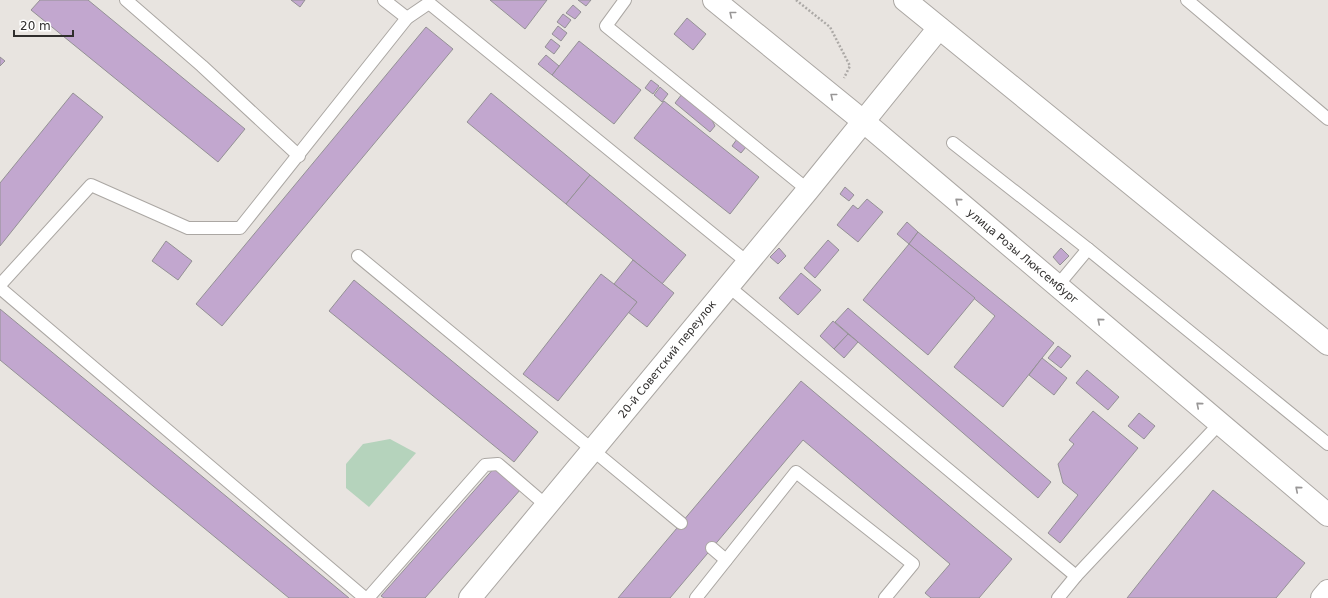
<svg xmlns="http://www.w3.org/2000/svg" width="1328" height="598" viewBox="0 0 1328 598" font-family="'DejaVu Sans',sans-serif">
	<rect width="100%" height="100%" fill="#e8e4e0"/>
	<path fill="#b5d3bc" d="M390,439l26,14 -47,54 -23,-19v-24l17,-20z"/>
	<g fill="#c2a7cf" stroke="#949195">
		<path d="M40,0h48l157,129 -27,33 -187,-152z"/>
		<path d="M291,0h14l-5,7z"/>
		<path d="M490,0h57l-22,29z"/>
		<path d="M578,0h13l-5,6z"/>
		<path d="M573,5l8,7 -6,7 -9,-6z"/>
		<path d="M563,14l8,6 -6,8 -8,-6z"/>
		<path d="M687,18l19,16 -13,16 -19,-16z"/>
		<path d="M558,26l9,7 -6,8 -9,-7z"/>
		<path d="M426,27l27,22 -231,277 -26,-22z"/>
		<path d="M551,39l9,7 -6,8 -9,-7z"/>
		<path d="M579,41l62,49 -27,34 -62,-49z"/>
		<path d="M546,55l13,11 -7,9 -14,-11z"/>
		<path d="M0,57l5,4 -5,5z"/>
		<path d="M651,80l8,6 -6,8 -8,-6z"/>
		<path d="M660,87l8,7 -6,8 -8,-7z"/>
		<path d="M73,93l30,24 -103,129v-63z"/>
		<path d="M491,93l99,82 -24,29 -99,-82z"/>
		<path d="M682,94l29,24 4,8 -5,6 -35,-29z"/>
		<path d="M664,101l95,76 -29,37 -96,-76z"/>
		<path d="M737,139l9,8 -5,6 -9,-7z"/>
		<path d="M590,175l96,80 -24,29 -96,-80z"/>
		<path d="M845,187l9,8 -5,6 -9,-7z"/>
		<path d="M867,199l16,13 -25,30 -21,-17 16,-20 5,4z"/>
		<path d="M907,222l11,10 -9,12 -12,-10z"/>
		<path d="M918,232l136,111 -51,64 -49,-40 41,-51 -86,-72z"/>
		<path d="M828,240l11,10 -24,28 -11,-10z"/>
		<path d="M166,241l26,20 -14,19 -26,-19z"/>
		<path d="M909,244l66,54 -47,57 -65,-55z"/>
		<path d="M779,248l7,8 -8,8 -8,-7z"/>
		<path d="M1061,248l8,8 -9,9 -7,-8z"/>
		<path d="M633,260l41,33 -27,34 -19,-15 9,-10 -23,-18z"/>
		<path d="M801,273l20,17 -23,25 -19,-17z"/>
		<path d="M601,274l36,28 -79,99 -35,-27z"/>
		<path d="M354,280l184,152 -24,30 -185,-151z"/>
		<path d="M848,308l203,174 -13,16 -203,-176z"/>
		<path d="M0,309l349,289h-60l-289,-238z"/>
		<path d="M833,321l15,13 -14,15 -14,-13z"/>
		<path d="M848,334l10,8 -14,16 -10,-9z"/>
		<path d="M1058,346l13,10 -10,12 -13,-10z"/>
		<path d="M1042,358l25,20 -13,17 -25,-20z"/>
		<path d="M1087,370l32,27 -11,13 -32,-27z"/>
		<path d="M801,381l211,178 -33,39h-48l-6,-5 25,-29 -147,-124 -133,158h-52z"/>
		<path d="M1093,411l45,37 -78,95 -12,-10 30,-38 -15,-12 -5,-19 16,-20 -5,-4z"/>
		<path d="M1139,413l16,13 -11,13 -16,-13z"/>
		<path d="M496,466l25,23 -96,109h-41l-3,-2z"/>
		<path d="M1213,490l92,73 -29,35h-149z"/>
	</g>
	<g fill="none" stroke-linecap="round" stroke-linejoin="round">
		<defs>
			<g id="lane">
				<path d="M126,0l76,66 97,90"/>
				<path d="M384,0l23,18"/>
				<path d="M625,0l-19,26 202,164"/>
				<path d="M1187,0l141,119"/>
				<path d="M953,143l135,106"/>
				<path d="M358,256l323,267"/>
				<path d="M0,285l91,-100 97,43h52l167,-210 22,-15 318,259"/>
				<path d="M1058,285l30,-36 240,195"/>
				<path d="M728,286l348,290"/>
				<path d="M0,288l365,310"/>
				<path d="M712,548l14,12"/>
				<path d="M368,598l117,-133 13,-1 49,42"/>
				<path d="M696,598l100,-126 117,92 -28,34"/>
				<path d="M1058,598l18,-22 144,-153"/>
			</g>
			<g id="street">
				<path d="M714,0l149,121 465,394"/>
				<path d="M470,598l338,-408 131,-162"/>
				<path d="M1322,598l6,-7"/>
			</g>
			<path id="secondary" d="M905,0l423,344"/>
		</defs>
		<use href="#lane" stroke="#aba7a3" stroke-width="14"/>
		<use href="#street" stroke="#aba7a3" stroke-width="24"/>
		<use href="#secondary" stroke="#aba7a3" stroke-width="24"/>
		<path stroke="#aca9a6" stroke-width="2.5" stroke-dasharray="2 2" stroke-linecap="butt" d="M796,0l34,27 20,39 -6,12"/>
		<use href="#lane" stroke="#fff" stroke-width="12"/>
		<use href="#street" stroke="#fff" stroke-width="22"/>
		<use href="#secondary" stroke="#fff" stroke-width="22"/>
	</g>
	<defs><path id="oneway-chevron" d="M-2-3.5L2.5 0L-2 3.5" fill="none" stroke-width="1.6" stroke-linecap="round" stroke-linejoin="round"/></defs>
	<g stroke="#989696">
		<use href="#oneway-chevron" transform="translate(732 14) rotate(-141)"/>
		<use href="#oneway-chevron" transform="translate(833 96) rotate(-141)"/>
		<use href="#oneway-chevron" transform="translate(958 201) rotate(-140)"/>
		<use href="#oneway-chevron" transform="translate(1100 321) rotate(-140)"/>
		<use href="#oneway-chevron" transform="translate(1199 405) rotate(-140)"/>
		<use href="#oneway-chevron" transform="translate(1298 489) rotate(-140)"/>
	</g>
	<g text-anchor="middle" stroke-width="4" stroke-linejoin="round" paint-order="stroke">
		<g font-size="11" fill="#302e2d" stroke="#fff">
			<text transform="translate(1023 256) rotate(40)" y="4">улица Розы Люксембург</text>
			<text transform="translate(667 359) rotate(-51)" y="4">20-й Советский переулок</text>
		</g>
	</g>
	<path d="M14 30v6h59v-6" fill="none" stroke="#302e2d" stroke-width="2"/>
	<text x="20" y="30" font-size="12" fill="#302e2d" stroke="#ffffff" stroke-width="3" paint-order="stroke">20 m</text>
</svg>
